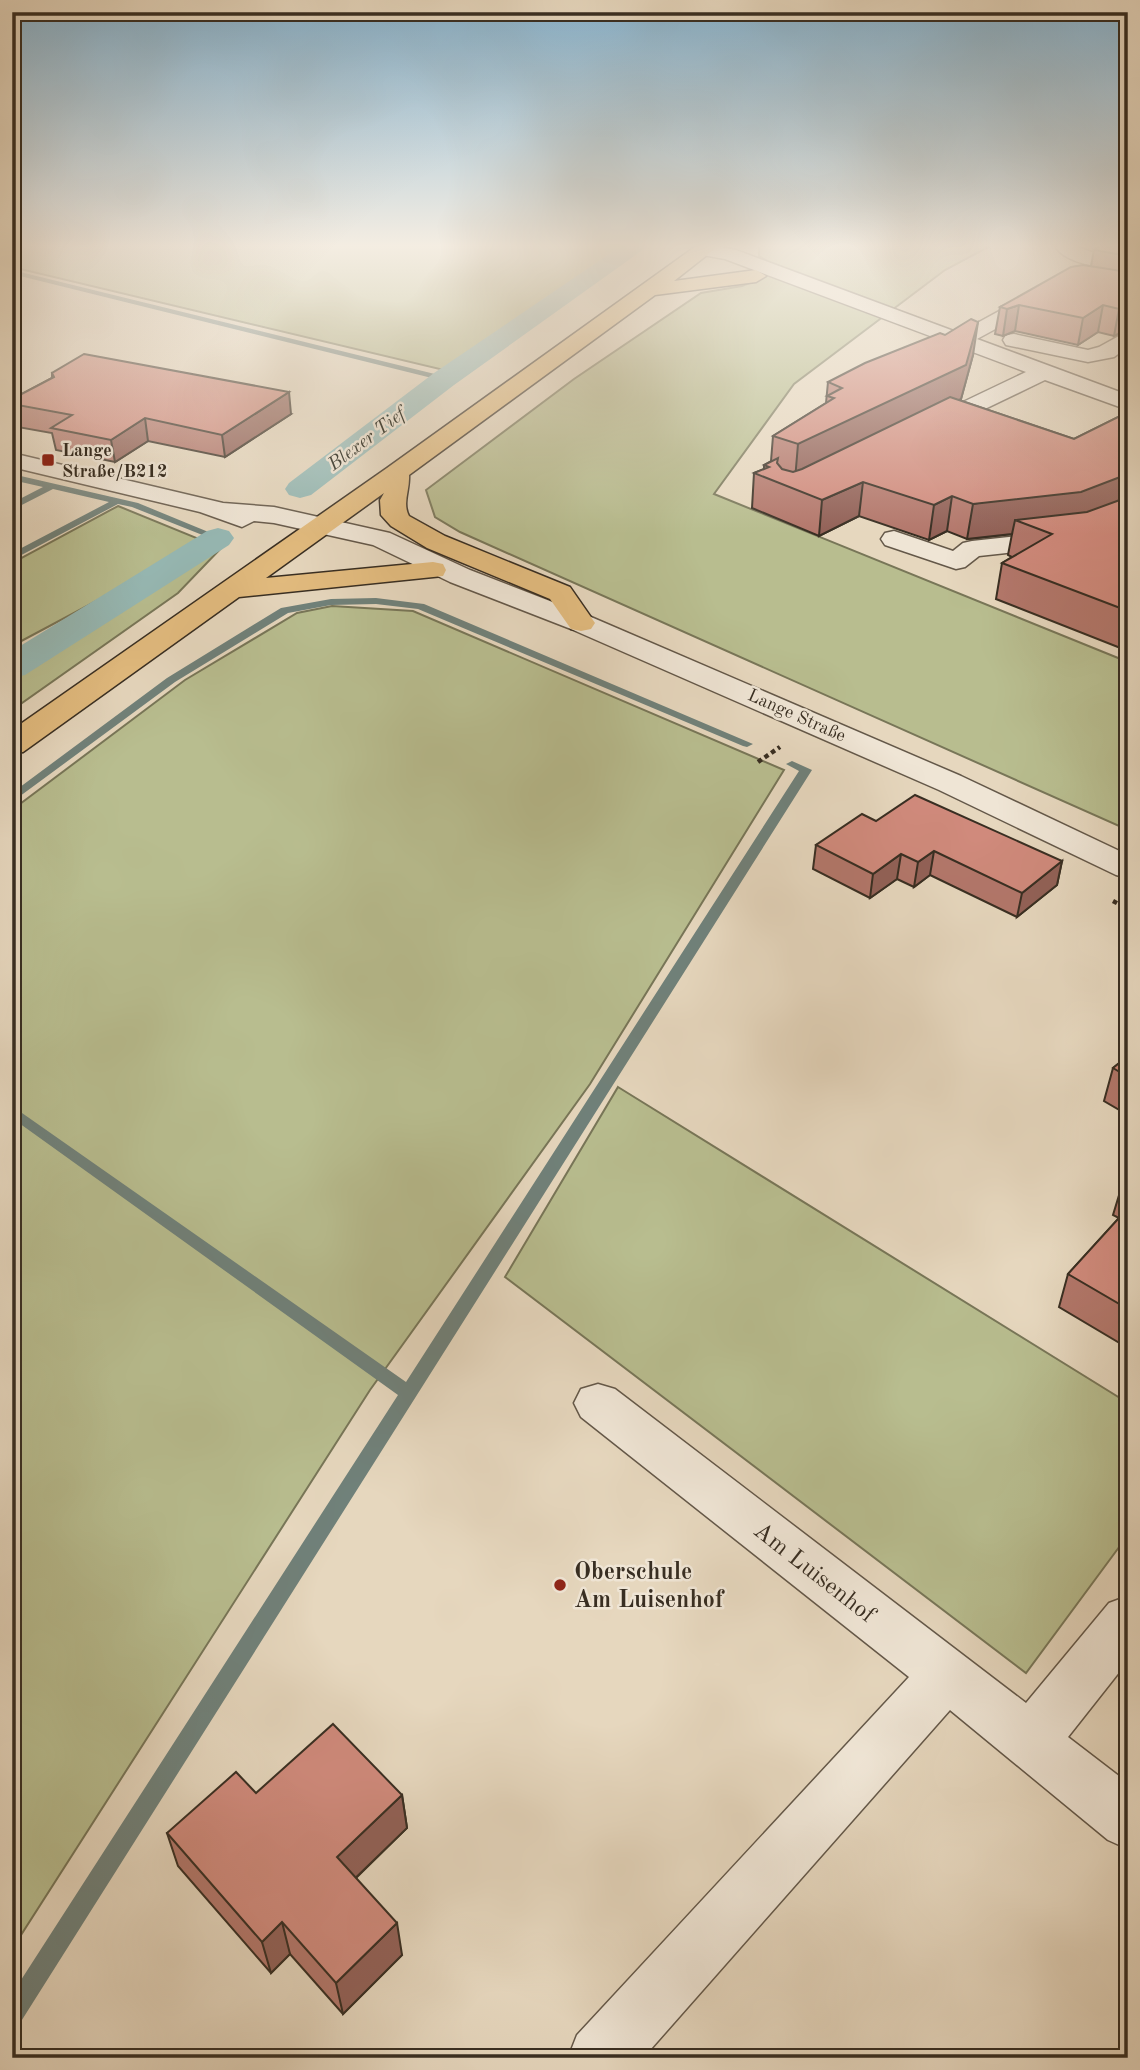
<svg xmlns="http://www.w3.org/2000/svg" width="1140" height="2070" viewBox="0 0 1140 2070" font-family="'Old Standard TT',serif">
	<rect width="100%" height="100%" fill="#e6d7be"/>
	<filter id="stains"><feTurbulence type="fractalNoise" baseFrequency=".00286" numOctaves="4"/><feColorMatrix values="0 0 0 0 .2 0 0 0 0 .09 0 0 0 0 .02 0 0 0 .5 -.17"/></filter>
	<radialGradient id="worn" r=".72"><stop offset=".6" stop-color="#630" stop-opacity="0"/><stop offset="1" stop-color="#630" stop-opacity=".3"/></radialGradient>
	<g fill="#b8bd8f" stroke="#787658" stroke-width="2">
		<path d="M12,244h621l-185,127 -436,-104z"/>
		<path d="M759,244h235l-49,26 -151,114 -80,110 414,168v168l-668,-298 -25,-15 -9,-27 148,-111 127,-86 41,-7 40,-16 -23,-14z"/>
		<path d="M118,506l81,33 -3,9 -184,98v-83z"/>
		<path d="M226,543l-48,50 -166,117v-32z"/>
		<path d="M332,606l81,5 371,159 -194,314 -220,306 -358,559v-1139l173,-130 112,-67z"/>
		<path d="M618,1087l510,316v132l-102,138 -521,-396z"/>
	</g>
	<g fill="none" stroke-linecap="round" stroke-linejoin="round">
		<g fill="#70817a" fill-rule="evenodd">
			<path d="M12,270l435,107 1,2 -4,2 -432,-107z"/>
			<path d="M12,474l126,29 85,35 -8,2 -83,-33 -14,-3 -106,56v-7l97,-51 -56,-13 -41,21v-7l31,-16 -31,-7z"/>
			<path d="M376,598l48,6 329,140 -6,3 -4,-1 -325,-137 -42,-5 -45,1 -43,8 -113,69 -163,120v-9l155,-115 114,-70 50,-9z"/>
			<path d="M792,761l20,9 -792,1253 -8,3v-32l386,-599 -386,-277v-12l394,276 393,-611 -13,-7z"/>
		</g>
		<g fill="#96b9b5" fill-rule="evenodd">
			<path d="M624,244h27l-197,141 -143,110 -11,3 -11,-3 -4,-6 4,-6 145,-110z"/>
			<path d="M218,528l11,3 5,7 -5,7 -204,130 -13,3v-27l195,-120z"/>
		</g>
		<defs>
			<g id="minor">
				<path d="M704,244l32,6 223,83 93,-51 26,-6 50,9v12l-50,-9 -13,3 -88,48 151,56v15l-83,-30 -110,53h-16l-4,-5 4,-5 107,-51 -301,-113 -28,-5 -3,-4 3,-4z"/>
				<path d="M1058,244h21l-1,3 13,5 37,8v12c-22,-5 -58,-6 -72,-24z"/>
				<path d="M1128,331v16l-14,10 -26,5 -82,-17 -3,-5 3,-5 8,-1 74,16 11,-3z"/>
				<path d="M12,453l211,50 51,4 116,26 80,37 121,47 370,159 167,79v23l-12,-3 -177,-85 -368,-161 -121,-47 -77,-37 -99,-22 -20,-2 -12,6 -42,-15 -188,-45z"/>
				<path d="M1128,508v18l-48,19 -101,11 -14,11 -9,2 -71,-24 -4,-6 4,-6 9,-2 59,20 10,-8 9,-2 103,-11z"/>
				<path d="M598,1384l17,5 411,314 83,-100 19,-7v65l-60,76 60,46v66l-20,-9 -158,-130 -307,348h-75l9,-23 332,-358 -328,-260 -7,-14 7,-14z"/>
			</g>
			<path id="major" d="M699,244h22l-47,37 82,-11 10,6 -10,6 -101,13 -246,180c1,15 -7,28 0,41l36,20 125,51 25,36 -4,6 -10,2 -10,-2 -21,-30 -123,-51 -36,-22 -10,-11 -1,-15 4,-7 -118,85 167,-16 10,2 3,6 -3,6 -204,21 -216,155 -11,2v-24l375,-262z"/>
		</defs>
		<use href="#minor" stroke="#645849" stroke-width="3"/>
		<use href="#major" stroke="#382e22" stroke-width="3"/>
		<g stroke="#382e22" stroke-width="4.5" stroke-dasharray="4.5 3.5" stroke-linecap="butt">
			<path d="M758,762l22,-15"/>
			<path d="M1113,901l15,8"/>
		</g>
		<use href="#minor" fill="#efe5d5" fill-rule="evenodd"/>
		<use href="#major" fill="#e3bc7f" fill-rule="evenodd"/>
	</g>
	<g fill="#b3776b" stroke="#382e22" stroke-width="2">
		<path d="M1116,244h12v85l-14,7 -16,-4 -20,13 -63,-14 -12,5 -8,-2 5,-27 91,-41 3,-16 22,-4z"/>
		<path d="M973,355l-12,44 -2,1 115,39 54,-27v239l-132,-52 6,-36 10,-6 -4,-2 4,-21 -45,5 -20,-8 -18,9 -70,-24 -40,20 -67,-28 2,-35 10,-4v-4l7,-4 2,-25 53,-33 2,-21z"/>
		<path d="M52,373l239,41 -66,43 -77,-16 -33,21 -59,-12 -4,-17 -40,-7v-27l40,-21z"/>
		<path d="M876,821l186,40 -5,24 -40,32 -87,-42 -16,12 -17,-8 -27,19 -57,-29 3,-24z"/>
		<path d="M1128,1056v59l-24,-14 9,-33z"/>
		<path d="M1128,1177v171l-69,-41 9,-33 51,-56 -6,-3 10,-33z"/>
		<path d="M256,1793l146,2 5,33 -51,50 46,77 -59,59 -53,-60 -19,19 -93,-107 -11,-33z"/>
	</g>
	<g fill="#926157" stroke="#382e22" stroke-width="2">
		<path d="M1019,305l-4,26 -12,5 4,-27z"/>
		<path d="M1103,305l-5,27 -20,13 5,-27z"/>
		<path d="M1128,305v24l-14,7 5,-27z"/>
		<path d="M978,322l-5,33 -12,44 -166,81 3,-36z"/>
		<path d="M289,392l2,22 -66,43 -3,-22z"/>
		<path d="M145,418l3,23 -33,21 -4,-22z"/>
		<path d="M1128,474v32l-54,21 -59,-7 -3,14 -45,5 6,-35z"/>
		<path d="M863,482l-4,34 -40,20 3,-36z"/>
		<path d="M952,496l-5,35 -18,9 5,-35z"/>
		<path d="M934,851l-4,24 -16,12 4,-25z"/>
		<path d="M901,854l-4,25 -27,19 3,-24z"/>
		<path d="M1062,861l-5,24 -40,32 5,-24z"/>
		<path d="M402,1795l5,33 -64,62 -6,-33z"/>
		<path d="M282,1922l8,32 -19,19 -9,-31z"/>
		<path d="M397,1923l5,32 -59,59 -7,-31z"/>
	</g>
	<g fill="#d08a7c" stroke="#382e22" stroke-width="2">
		<path d="M1103,244l25,4v8l-34,-6z"/>
		<path d="M1083,265l45,7v33l-9,4 -16,-4 -20,13 -64,-13 -12,4 -7,-2 71,-40z"/>
		<path d="M971,319l7,3 -12,43 -168,79 -25,-8 61,-38 -7,-2 15,-8 -14,-6 37,-19 75,-30 5,2z"/>
		<path d="M84,354l205,38 -67,43 -77,-17 -34,22 -60,-12 21,-13 -60,-11v-5l42,-22 -2,-4z"/>
		<path d="M950,397l124,42 54,-27v62l-47,18 -108,12 -21,-8 -18,9 -71,-23 -41,18 -68,-27 15,-6 -5,-2 14,-7 -1,5 5,6 11,3 9,-3z"/>
		<path d="M1128,497v114l-126,-48 50,-29 -37,-14 72,-8z"/>
		<path d="M915,795l147,66 -40,32 -88,-42 -16,11 -17,-8 -28,20 -57,-29 46,-31 14,7z"/>
		<path d="M1128,1056v21l-15,-9z"/>
		<path d="M1128,1177v8l-5,-3z"/>
		<path d="M1128,1208v101l-60,-35z"/>
		<path d="M333,1724l69,71 -65,62 60,66 -61,60 -54,-61 -20,20 -95,-109 69,-61 20,21z"/>
	</g>
	<linearGradient id="sky" x2="0" y2="1"><stop stop-color="#87b6d4"/><stop offset="0.46" stop-color="#f4ede2"/><stop offset="1" stop-color="#f4ede2" stop-opacity="0"/></linearGradient>
	<rect width="1140" height="534" fill="url(#sky)"/>
	<g fill="#8f2418" stroke="#efe5d5" stroke-width="2.5">
		<rect x="41" y="453" width="14" height="14" rx="3.5"/>
		<circle cx="560" cy="1585" r="7"/>
	</g>
	<g text-anchor="middle" stroke-width="5" stroke-linejoin="round" paint-order="stroke">
		<g font-size="18" font-weight="bold" fill="#382e22" stroke="#efe5d5" text-anchor="start">
			<text x="62" y="456">Lange<tspan x="62" dy="21">Straße/B212</tspan></text>
		</g>
		<g font-size="18" fill="#382e22" stroke="#efe5d5">
			<text transform="translate(797 715) rotate(24)" y="6">Lange Straße</text>
		</g>
		<g font-size="19" font-style="italic" fill="#4b4a3f" stroke="#efe5d5">
			<text transform="translate(366 438) rotate(-37)" y="7">Blexer Tief</text>
		</g>
		<g font-size="24" font-weight="bold" fill="#382e22" stroke="#efe5d5" text-anchor="start">
			<text x="574" y="1579">Oberschule<tspan x="574" dy="28">Am Luisenhof</tspan></text>
		</g>
		<g font-size="24" fill="#382e22" stroke="#efe5d5">
			<text transform="translate(815 1572) rotate(38)" y="8">Am Luisenhof</text>
		</g>
	</g>
	<rect width="1140" height="2070" fill="none" stroke="#e6d7be" stroke-width="42"/>
	<rect x="14" y="14" width="1112" height="2042" fill="none" stroke="#382e22" stroke-width="3.5"/>
	<rect x="21" y="21" width="1098" height="2028" fill="none" stroke="#382e22" stroke-width="2"/>
	<rect width="100%" height="100%" filter="url(#stains)"/>
	<rect width="100%" height="100%" fill="url(#worn)"/>
</svg>
